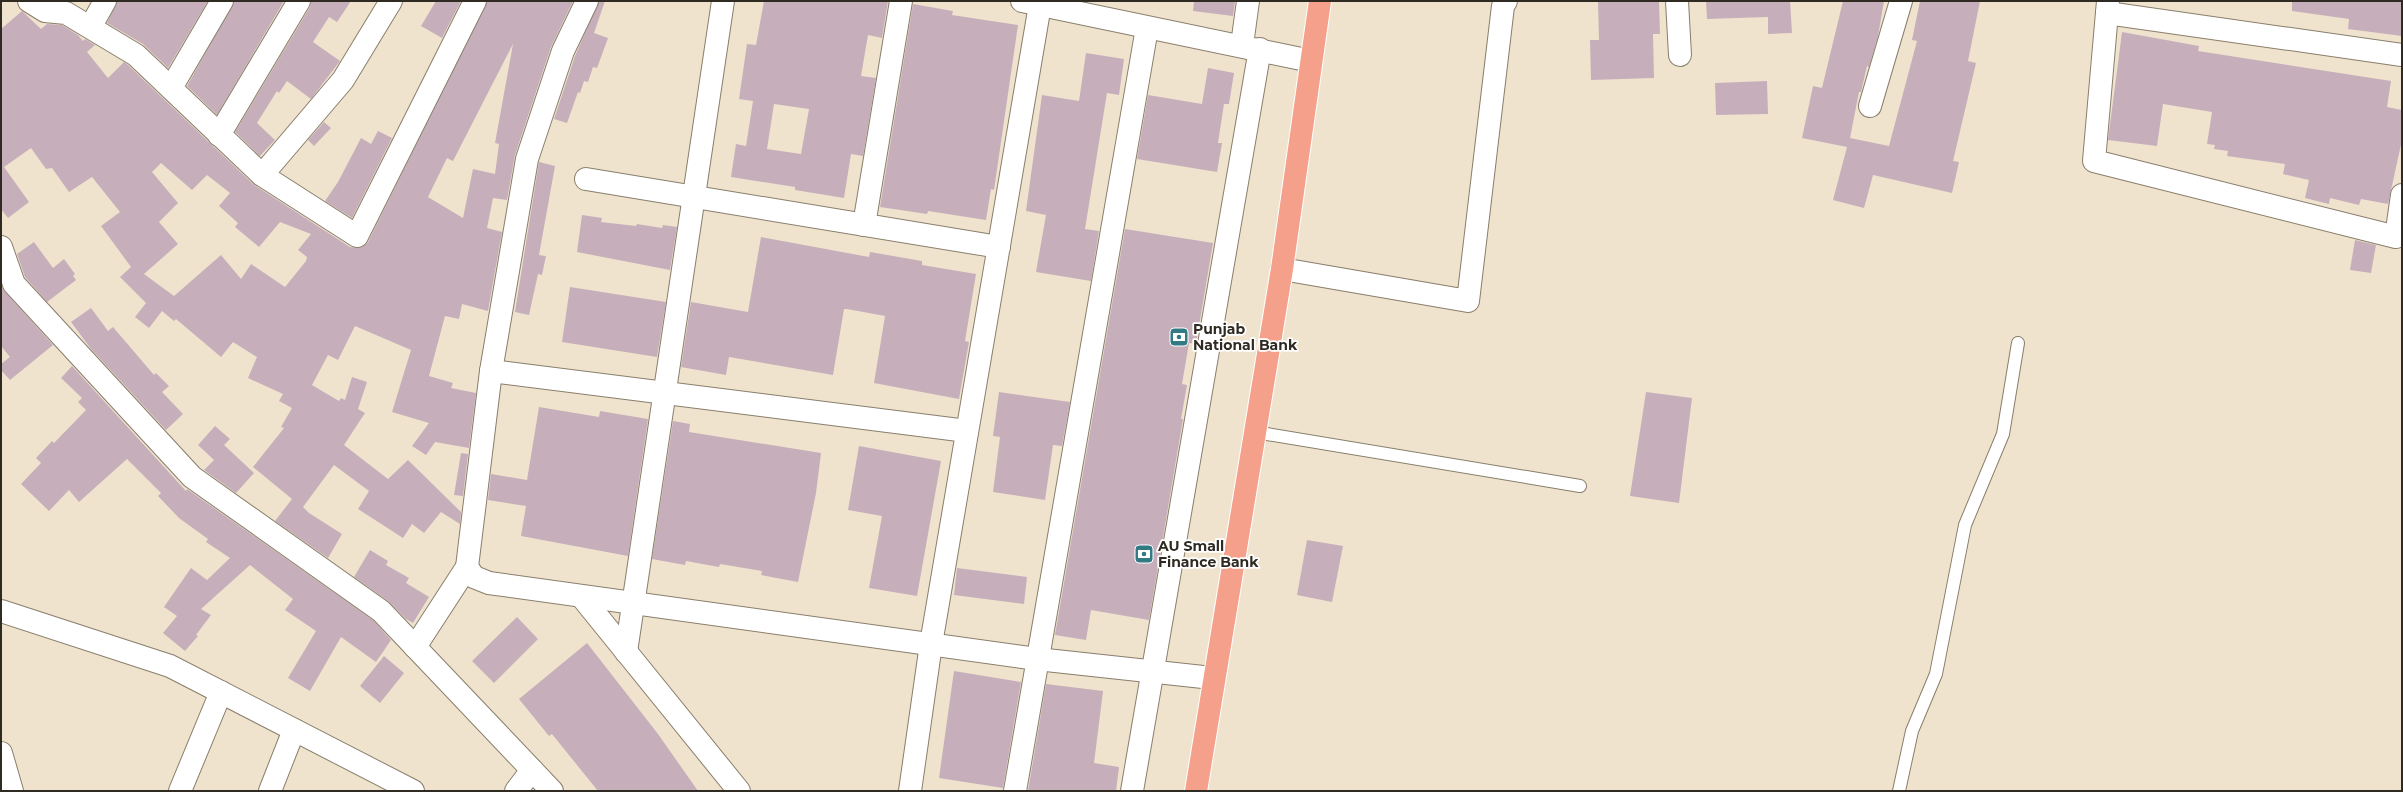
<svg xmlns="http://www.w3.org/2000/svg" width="2403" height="792" viewBox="0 0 2403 792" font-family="Montserrat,sans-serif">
	<rect width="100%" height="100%" fill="#efe3ce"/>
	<g fill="#c6afbb" fill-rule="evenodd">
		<path d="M117,1h91l-40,67 -25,-24 -36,-21z"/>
		<path d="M234,1h50l-67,114 -30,-29z"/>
		<path d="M311,1h40l-14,21 -8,-5 -16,25 27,19 -29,38 -24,-18 -8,12 -2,-2 -20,32 18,17 -15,16 -25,-24 75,-125z"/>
		<path d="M436,1h25l-19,37 -21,-12z"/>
		<path d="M487,1h86l-22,46 -36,108 -8,45 -14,-2 -6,30 15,4 -14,79 -26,-7 -3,15 -14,-3 -16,60 24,7 -2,5 25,5 -7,55 -34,-6 -9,13 -14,-9 17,-23 -37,-11 19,-62 -56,-24 -17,34 -10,-5 -16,30 27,16 2,-3 4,2 7,-23 15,5 -9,27 7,4 -21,32 44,34 20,-19 53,52 -1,12 -19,-12 -17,21 -12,-9 -9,14 -45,-29 11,-18 -35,-26 -31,42 6,6 33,21 -14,24 -53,-37 17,-22 -39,-32 31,-39 -3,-1 11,-19 -13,-7 4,-7 -35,-16 9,-21 -24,-15 -12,15 -45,-38 -2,2 -12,-10 -13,17 -14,-11 11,-14 -26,-26 11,-10 -30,-41 19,-14 -28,-35 -23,15 -17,-24 -6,1 -15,-21 -27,19 25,35 -21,16 -7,-9v-180l21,-18 19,18 6,-5 15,1 16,10 5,6 2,-2 10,6 -8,7 21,26 16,-16 4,3 125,119 97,63 7,1 7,-2 4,-4zM513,44l-18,99 4,1 -4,30 -22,-5 -10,49 -35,-21 19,-39 6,3zM161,163l31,27 15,-15 23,18 -11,13 19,17 -3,4 24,20 21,-25 31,12 -13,16 9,7 -1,4 -21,26 -34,-23 -10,15 -20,-24 -47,41 -30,-22 34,-30 -19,-22 19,-19 -26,-31z"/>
		<path d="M599,1h6l-11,32 14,5 -11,30 -4,-1 -5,15 -4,-1 -4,12 -2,-1 -11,31 -13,-4 21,-63z"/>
		<path d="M764,1h124l-6,37 -14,-3 -7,41 15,2 -13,78 -12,-2 -7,44 -49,-8v-3l-64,-10 5,-33 10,2 7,-45 -14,-2 8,-55 9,1zM774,104l35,5 -8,45 -34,-5z"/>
		<path d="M1194,1h41l-2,15 -40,-5z"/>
		<path d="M1598,1h61l1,33h-7l1,44 -63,2 -1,-40h9z"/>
		<path d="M1706,1h84l2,32 -24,1v-17l-61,2z"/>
		<path d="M1843,1h41l-6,35 -9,31 -2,-1 -6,26h-2l-9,46 39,8 28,-105 -5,-1 8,-39h60l-12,60 8,2 -23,98 6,1 -7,31 -79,-18 -9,33 -31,-8 14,-53 -45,-9 11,-52 9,2z"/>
		<path d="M2292,1h110v35l-54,-7 1,-10 -57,-8z"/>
		<path d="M913,4l40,7 -1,4 66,10 -24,165 -3,-1 -5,31 -58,-9 -1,3 -47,-7z"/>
		<path d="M2122,32l77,14 -1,5 193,30 -4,26 15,3v30l-14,64 -27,-5 -2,6 -29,-7 -1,6 -24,-6 4,-18 -26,-6 2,-10 -58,-8 1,-5 -14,-2 1,-4 -8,-1 5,-32 -49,-8 -6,42 -49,-6z"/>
		<path d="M1086,53l38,6 -5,36 -12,-2 -22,136 14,2 -8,50 -55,-9 10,-57 -20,-4 16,-116 37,6z"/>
		<path d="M1208,68l26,5 -5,31h-5l-6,39h4l-5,29 -80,-13 11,-64 54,9z"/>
		<path d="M1767,81l1,33 -52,1 -1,-32z"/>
		<path d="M324,122l7,6 -17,18 -6,-6z"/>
		<path d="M378,131l14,7 -40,80 -27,-17 13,-19 23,-44 10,6z"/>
		<path d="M539,162l16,4 -16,89 7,1 -4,19 -4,-1 -9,41 -14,-3 -1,6z"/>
		<path d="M582,215l20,3 -1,4 35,4 1,-2 25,4 1,-3 14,2 -7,43 -93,-18z"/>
		<path d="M1125,229l88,14 -17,101 -7,-1 -7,41 5,1 -6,34h2l-34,201 -58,-10 -5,30 -31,-5z"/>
		<path d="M761,237l108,20 1,-5 52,9v4l54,9 -11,67 4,1 -10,57 -85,-16 11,-67 -38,-7h-3l-11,66 -104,-18 -3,18 -45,-8 10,-65 57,10z"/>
		<path d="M2355,240l21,5 -5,28 -21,-3z"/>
		<path d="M34,242l19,26 11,-9 11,15 -2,2 3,4 -29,22 -22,-25 -8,-23z"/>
		<path d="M1,285l4,7 48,53 -43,35 -9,-10v-6l9,-7 -9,-11z"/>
		<path d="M570,287l96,15 -9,55 -95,-15z"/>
		<path d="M91,308l17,23 5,-4 41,48 2,-2 13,13 -7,6 21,22 -17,16 -75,-81 -20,-27z"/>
		<path d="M72,366l114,125 1,-2 186,131 18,20 -15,22 -35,-25 -31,54 -22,-13 28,-47 -31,-21 8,-11 -43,-34 -49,44 10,6 -15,20 2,1 -13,15 -22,-18 14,-17 -13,-9 27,-39 16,12 23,-22 -24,-16 2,-3 -29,-21 -21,-22 3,-3 -34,-34 -48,43 -10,-12 -20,21 -28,-27 20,-21 -5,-5 16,-17 2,2 32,-33 -8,-8 4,-4 -21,-20z"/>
		<path d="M999,392l71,10 -8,44 -9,-1 -8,55 -52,-8 7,-55 -7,-1z"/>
		<path d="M1646,392l46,6 -13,105 -49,-7z"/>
		<path d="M539,407l60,10 1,-6 48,8 -20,137 -107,-20 5,-30 -38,-6 3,-26 36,6z"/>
		<path d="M673,421l17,3 -1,8 132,21 -5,40 -18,89 -37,-7 1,-4 -42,-7 -1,3 -33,-6 -1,4 -33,-6z"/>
		<path d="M215,426l15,13 -6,6 30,28 -18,20 -32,-23 10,-10 -16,-15z"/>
		<path d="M859,446l82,15 -24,135 -48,-8 13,-72 -34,-6z"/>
		<path d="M461,453l7,1 -5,42 -9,-1z"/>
		<path d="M1307,540l36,6 -11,56 -35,-7z"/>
		<path d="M370,550l18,11 -2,4 23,13 -3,5 23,14 -16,26 -7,-4 -18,-18 -34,-24z"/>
		<path d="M957,568l70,9 -3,27 -70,-9z"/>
		<path d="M517,617l21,22 -44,44 -22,-22z"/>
		<path d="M587,643l71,91 40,57h-100l-46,-57 -3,2 -30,-37z"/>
		<path d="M384,656l20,17 -24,30 -20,-17z"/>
		<path d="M954,671l67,11 -18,106 -64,-10z"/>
		<path d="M1046,684l57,7 -9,72 25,4 -3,24h-88z"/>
	</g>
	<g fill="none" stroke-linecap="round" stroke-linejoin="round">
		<defs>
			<g id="service">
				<path d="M1255,432l325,54"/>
				<path d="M1899,791l13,-60 24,-57 29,-149 38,-91 15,-91"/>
			</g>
			<g id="minor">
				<path d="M29,1l16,10 21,2 70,42 126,120 95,61 118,-235"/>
				<path d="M587,1l-24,50 -36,108 -36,212 -24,196 7,10 15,6 548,76 166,18"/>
				<path d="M1022,1l289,60"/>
				<path d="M1677,1l3,54"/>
				<path d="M2108,1l-14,160 302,76 6,-42"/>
				<path d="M2107,13l295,42"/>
				<path d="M91,26l14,-25"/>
				<path d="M1242,45l6,-44"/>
				<path d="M171,88l51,-87"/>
				<path d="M1870,106l31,-105"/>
				<path d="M219,135l80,-134"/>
				<path d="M262,175l81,-95 48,-79"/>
				<path d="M586,179l413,68"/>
				<path d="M864,225l37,-224"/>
				<path d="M1,247l13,37 178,193 189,134 171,180"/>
				<path d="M1282,269l186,32 35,-295 3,-5"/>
				<path d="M491,371l476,60"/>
				<path d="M581,596l158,195"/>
				<path d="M1,611l169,55 243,125"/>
				<path d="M415,647l52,-80"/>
				<path d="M626,652l97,-651"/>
				<path d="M1,753l11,38"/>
				<path d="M180,791l41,-99"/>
				<path d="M270,791l24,-61"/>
				<path d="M516,791l16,-21"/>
				<path d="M910,791l21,-147 109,-639"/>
				<path d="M1015,791l132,-763"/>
				<path d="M1132,791l128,-742"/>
			</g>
			<path id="primary" d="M1196,791l86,-522 38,-268"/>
		</defs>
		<use href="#service" stroke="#897e6b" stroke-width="14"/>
		<use href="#minor" stroke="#897e6b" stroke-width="24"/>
		<use href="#primary" stroke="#fff" stroke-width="24"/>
		<use href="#service" stroke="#fff" stroke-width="12"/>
		<use href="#minor" stroke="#fff" stroke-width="22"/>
		<use href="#primary" stroke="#f4a08b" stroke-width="22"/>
	</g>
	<defs>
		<symbol id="bank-square" viewBox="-11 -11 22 22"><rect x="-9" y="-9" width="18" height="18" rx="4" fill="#337b84" stroke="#fff"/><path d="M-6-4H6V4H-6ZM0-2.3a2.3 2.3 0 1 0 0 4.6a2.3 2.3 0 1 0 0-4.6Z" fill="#fff"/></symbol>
	</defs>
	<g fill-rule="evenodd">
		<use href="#bank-square" x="1168" y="326" width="22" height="22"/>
		<use href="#bank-square" x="1133" y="543" width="22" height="22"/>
	</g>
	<g text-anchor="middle" stroke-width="3.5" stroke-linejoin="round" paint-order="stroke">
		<g font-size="14" font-weight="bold" fill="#2f2a22" stroke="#fff" text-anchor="start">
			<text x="1193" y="334">Punjab<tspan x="1193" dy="16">National Bank</tspan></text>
			<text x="1158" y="551">AU Small<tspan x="1158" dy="16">Finance Bank</tspan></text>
		</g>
	</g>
	<rect width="2403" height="792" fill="none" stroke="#2f2a22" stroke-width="4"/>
</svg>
